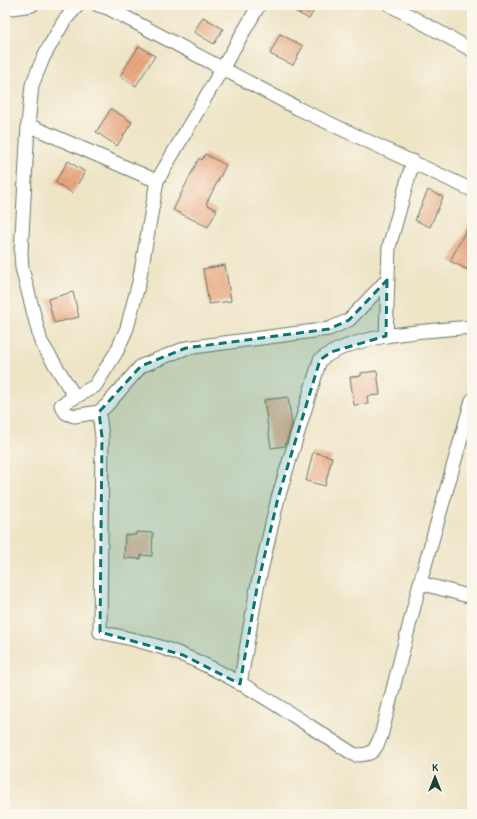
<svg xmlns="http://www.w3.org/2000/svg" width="477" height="819" viewBox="0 0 477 819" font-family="'Patrick Hand',sans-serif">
	<defs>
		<pattern id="building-hatch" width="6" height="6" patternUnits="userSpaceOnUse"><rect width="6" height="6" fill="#eda981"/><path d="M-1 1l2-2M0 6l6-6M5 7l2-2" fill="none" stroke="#bf8b6a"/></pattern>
	</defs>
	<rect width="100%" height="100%" fill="#fbf7ec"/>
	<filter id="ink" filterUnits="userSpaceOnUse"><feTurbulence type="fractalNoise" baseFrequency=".025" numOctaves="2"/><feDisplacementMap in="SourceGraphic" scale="8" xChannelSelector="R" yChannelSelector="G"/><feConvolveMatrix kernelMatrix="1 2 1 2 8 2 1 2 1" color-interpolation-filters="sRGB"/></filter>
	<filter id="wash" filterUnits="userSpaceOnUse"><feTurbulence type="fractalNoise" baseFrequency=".012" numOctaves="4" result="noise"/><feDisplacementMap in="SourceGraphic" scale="16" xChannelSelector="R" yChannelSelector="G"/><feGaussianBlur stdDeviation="0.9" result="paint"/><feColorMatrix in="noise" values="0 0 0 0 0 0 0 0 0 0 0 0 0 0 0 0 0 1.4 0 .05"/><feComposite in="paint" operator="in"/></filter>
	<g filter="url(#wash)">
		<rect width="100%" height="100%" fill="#eee4c6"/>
		<g id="blocks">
			<g fill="url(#building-hatch)">
				<path d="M284,5h33l-8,14z"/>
				<path d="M203,17l20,12 -9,15 -20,-12z"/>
				<path d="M280,34l23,12 -10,19 -23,-11z"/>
				<path d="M139,46l16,10 -19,30 -16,-10z"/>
				<path d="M111,109l21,13 -15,24 -21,-14z"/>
				<path d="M205,154l21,11 -20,39 11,6 -9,17 -35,-17 26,-52 3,2z"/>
				<path d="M68,161l17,11 -13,21 -17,-11z"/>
				<path d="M428,190l15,7 -13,30 -15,-7z"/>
				<path d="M472,219v53l-22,-11z"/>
				<path d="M225,265l6,36 -22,3 -6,-35z"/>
				<path d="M73,292l6,25 -25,6 -6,-24z"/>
				<path d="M377,371l3,24 -13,1 1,8 -14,1 -4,-28 11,-1v-3z"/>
				<path d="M288,397l4,27 -7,22 -14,2 -7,-48z"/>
				<path d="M313,452l19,5 -7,29 -19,-5z"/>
				<path d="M136,532l17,1 -1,23 -11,-1v4l-17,-1 1,-23h11z"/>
			</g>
		</g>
	</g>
	<g filter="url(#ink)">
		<use href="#blocks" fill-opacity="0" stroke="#677767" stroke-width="1"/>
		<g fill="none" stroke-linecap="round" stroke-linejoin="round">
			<defs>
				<g id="street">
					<path d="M98,5l10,3 189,100 175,82"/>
					<path d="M259,5l-102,176 -18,101 -12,46 -10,23 -22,35 -34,19 5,8 8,3 25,-4 8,-7 34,-39 45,-18 143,-19 20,-9 38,-40"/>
					<path d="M390,5l82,45"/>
					<path d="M5,9l27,-4"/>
					<path d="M28,125l129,56"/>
					<path d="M386,336l3,-89 24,-86"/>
					<path d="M75,397l-34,-55 -19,-74 -1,-15 7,-128 4,-40 12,-29 20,-35 14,-16"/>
					<path d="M99,412l3,25 -2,195c28,6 56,12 82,23 61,24 118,66 173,100 18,0 19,-3 26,-19l39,-153 52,-183"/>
					<path d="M420,583l52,14"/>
					<path d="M240,684l17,-96 21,-90 42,-138c36,-27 108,-29 152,-33"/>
				</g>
			</defs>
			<use href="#street" stroke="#677767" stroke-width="15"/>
			<use href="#street" stroke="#fff" stroke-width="13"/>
		</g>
	</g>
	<path fill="#0f766e" fill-opacity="0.2" stroke="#0f766e" stroke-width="3" stroke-dasharray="8 5" stroke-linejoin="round" d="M387,280l-1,56 -55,16 -11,8 -42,138 -21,90 -17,96 -57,-29 -83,-23 2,-195 -3,-25 42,-46 45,-18 143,-19 20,-9z"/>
	<rect width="477" height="819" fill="none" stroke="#fbf7ec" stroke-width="20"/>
	<g transform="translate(435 777)" stroke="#fbf7ec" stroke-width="3" paint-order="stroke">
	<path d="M0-3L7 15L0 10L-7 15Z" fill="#1f3d34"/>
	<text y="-6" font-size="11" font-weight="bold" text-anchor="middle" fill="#1f3d34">K</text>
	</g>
</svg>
